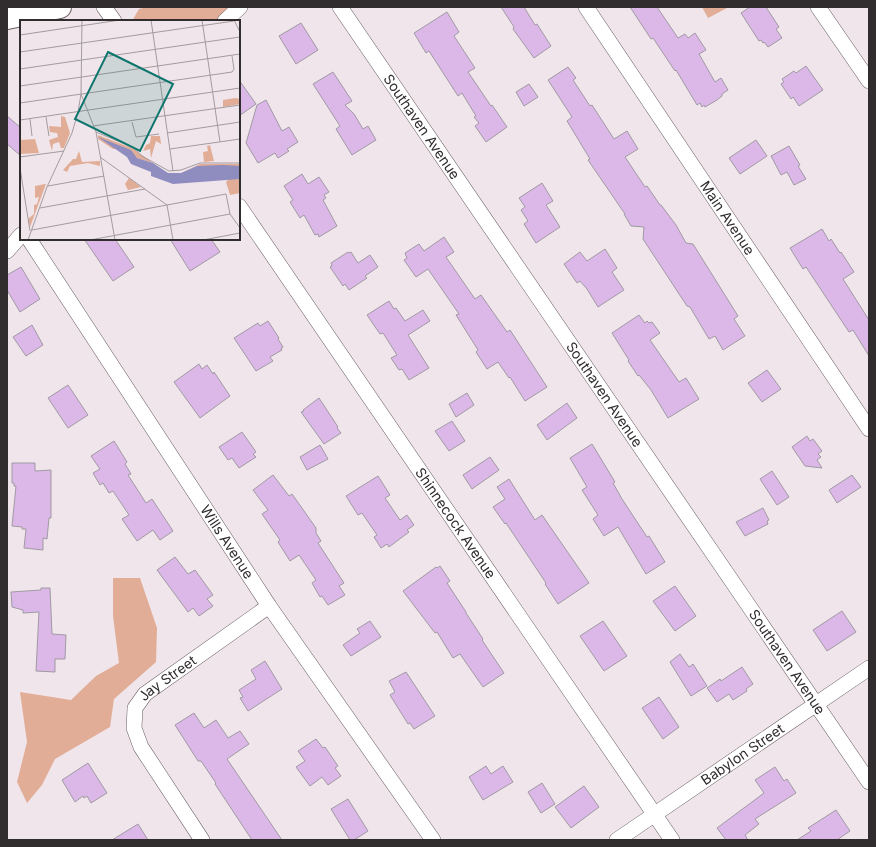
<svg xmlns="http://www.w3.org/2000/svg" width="876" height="847" viewBox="0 0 876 847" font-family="Inter,sans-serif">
	<rect width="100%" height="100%" fill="#f0e5ea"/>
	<g fill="#e2ad96">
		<path d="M147,7h86l-15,14h-86l7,-12z"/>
		<path d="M702,7h27l-21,11z"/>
		<path d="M113,578h27l17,50 -1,34 -42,37 -4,28 -55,32 -13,26 -15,18 -10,-21 10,-40 -7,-50 51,8 25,-24 23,-13 -6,-47z"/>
	</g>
	<g fill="#dbb8e8" stroke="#a09aa3">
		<path d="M501,7h23l11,18 2,-1 14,22 -17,12 -21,-29 1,-2z"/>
		<path d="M630,7h27l21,31 7,-4 3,4 7,-5 11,17 -7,4 16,28 6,-4 7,12 -6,4v2l-5,4 -12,7 -1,-2 -2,2 -2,-4 -3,2 -21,-35 -1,1 -22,-33 -2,1z"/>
		<path d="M750,7h16l13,20 -3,2 6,9 -14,9 -4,-5 -1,1 -2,-3 -2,1 -18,-28z"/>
		<path d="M447,12l12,20 -5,4 21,32 -7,4 23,34 1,-1 15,22 -21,15 -11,-16 4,-3 -5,-6 2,-1 -14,-23 -4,3 -29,-45 -3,2 -12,-20z"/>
		<path d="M301,23l17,27 -22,14 -17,-28z"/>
		<path d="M806,66l17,24 -24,16 -6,-9 -2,2 -10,-15 3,-2 -2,-3 12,-8 2,2z"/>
		<path d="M568,67l8,11 -3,2 17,26 2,-1 22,34 13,-8 11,18 -13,8 20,30 2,-1 13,19h1l15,20 10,18 7,1 45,72 -4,3 11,17 -22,14 -8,-14 -6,3 -19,-32 -3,-1 -44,-67 1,-12 -13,-1 -7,-12h1l-37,-54 2,-1 -23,-38 5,-4 -24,-37z"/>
		<path d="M333,72l19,29 -7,4 9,9 9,15 5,-3 8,14 -24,15 -16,-26 4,-3 -27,-42z"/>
		<path d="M239,80l17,24 -17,12z"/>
		<path d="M529,84l9,13 -14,9 -8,-14z"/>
		<path d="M266,100l16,31 7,-4 9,15 -11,7 2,2 -11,7 -3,-5 -17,10 -12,-20 11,-38z"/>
		<path d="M7,116l14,12v28l-14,-12z"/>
		<path d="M756,140l11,16 -27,18 -11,-16z"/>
		<path d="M789,146l11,19 -2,1 8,13 -12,6 -7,-13 -6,3 -10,-19z"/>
		<path d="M302,174l6,10 11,-7 10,15 -5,3 2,3 -3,2 14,26 -18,11 -1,-3 -3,1 -11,-20 -4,3 -10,-16 3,-2 -9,-14z"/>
		<path d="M542,183l11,18 -7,4 14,22 -24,16 -12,-19 4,-3 -7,-11 4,-3 -6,-9z"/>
		<path d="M822,229l7,12 2,-2 9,14 1,-1 13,20 -11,7 26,41v36l-16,-26 -4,2 -43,-65 -3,2 -13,-21z"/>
		<path d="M444,237l10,15 -8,5 29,42 6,-4 26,37 3,-2 37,57 -22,14 -15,-24 -1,1 -11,-16 -11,7 -11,-17 2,-2 -22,-35 3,-1 -31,-45 -12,8 -12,-17 3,-2 -2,-5 14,-9 5,7z"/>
		<path d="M84,239h31l19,28 -21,14z"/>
		<path d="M170,239h41l9,13 -30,19z"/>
		<path d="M605,249l12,19 -5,4 12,18 -26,17 -11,-18 -7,-8 -3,2 -13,-19 16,-12 7,9z"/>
		<path d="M348,252l1,1 2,-1 7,11 12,-8 8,12 -13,9 2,2 -18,12 -4,-6 -2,2 -13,-19 2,-1 -1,-3z"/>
		<path d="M21,267l19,32 -20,13 -13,-22v-15z"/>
		<path d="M389,301l5,8 2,-1 9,13 18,-11 7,11 -22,14 21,33 -20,12 -7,-11 -3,1 -8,-12 6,-3 -14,-22 -3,1 -13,-19z"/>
		<path d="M639,315l6,8 2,-2 2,2 3,-1 8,11 -10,7 29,42 7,-4 13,21 -31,19 -17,-28 -12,-15 -1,1 -10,-15 1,-1 -17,-27z"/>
		<path d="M268,321l11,17 -1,1 5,8 -2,1 1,2 -12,7 3,4 -17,10 -22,-33 24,-15 2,3z"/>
		<path d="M32,325l11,20 -17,11 -13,-19z"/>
		<path d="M199,364l3,5 5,-4 6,9 1,-2 16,24 -30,22 -26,-36z"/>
		<path d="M767,370l14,19 -19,13 -14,-19z"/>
		<path d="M68,385l20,30 -20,13 -20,-30z"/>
		<path d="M467,393l7,12 -18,12 -7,-13z"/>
		<path d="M319,398l19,29 -1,1 4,5 -17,11 -23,-32 3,-1 -1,-1z"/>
		<path d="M567,403l10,15 -30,22 -10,-15z"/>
		<path d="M452,421l13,20 -16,10 -14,-20z"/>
		<path d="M242,432l14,20 -3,2 3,3 -17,11 -7,-10 -4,2 -9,-13z"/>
		<path d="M807,436l3,5 3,-2 9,12 -4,3 3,3 -4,3 5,8 -17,-2 -13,-19z"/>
		<path d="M114,441l13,21 -2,2 6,10 -3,1 18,28 6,-4 21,32 -13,9 -7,-10 -16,11 -15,-22 7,-4 -16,-24 -4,2 -6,-10 -3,2 -7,-12 7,-4 -9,-13z"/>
		<path d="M592,444l23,38 -2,1 9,16 25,38 2,-1 16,26 -19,12 -28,-47 -14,9 -11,-17 5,-4 -16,-25 5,-3 -17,-29z"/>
		<path d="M320,445l8,14 -21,11 -7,-13z"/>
		<path d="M490,457l9,13 -27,19 -9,-14z"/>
		<path d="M12,463h23v8l16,-1v48h-2l-2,21 -4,-1v12l-19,-2 2,-19h-4v-2l-10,-1 4,-40h-2v-3h-2z"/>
		<path d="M772,471l17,26 -12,8 -17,-26z"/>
		<path d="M273,475l16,21 3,-2 24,34v5l5,8 -3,2 26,40 -5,3 6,9 -17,10 -6,-9 -2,1 -8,-14 4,-3 -17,-25 -9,6 -12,-19 2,-2 -18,-26 6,-4 -15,-20z"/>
		<path d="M852,475l9,12 -24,16 -8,-13z"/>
		<path d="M378,476l12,19 -5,3 15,22 7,-5 7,10 -7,5 2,2 -20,15 -2,-3 -6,4 -7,-11 3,-2 -15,-22 -4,2 -12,-19z"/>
		<path d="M509,479l26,41 7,-5 47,68 -31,21 -13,-20 1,-1 -40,-60 -1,1 -12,-17 12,-8 -8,-12z"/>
		<path d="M763,508l6,12 -2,1 1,3 -23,12 -9,-14z"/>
		<path d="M175,557l13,17 7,-4 18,25 -6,4 6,7 -14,10 -6,-8 -5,4 -31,-42z"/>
		<path d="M440,566l10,15 -3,2 19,29v1l17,26 -1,1 22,33 -21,14 -23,-33 -7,4 -16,-26 -2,1 -32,-42 33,-24 1,1z"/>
		<path d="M675,586l21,30 -21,15 -22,-30z"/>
		<path d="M41,588h9l2,46 14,1 -1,24h-10v13l-19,-1 3,-59 -16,1v-3l-11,-3 -1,-15 30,-2z"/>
		<path d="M842,611l14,21 -29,19 -14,-21z"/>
		<path d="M370,621l11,16 -30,19 -8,-11 17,-12 -3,-4z"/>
		<path d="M603,621l24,35 -23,15 -24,-35z"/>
		<path d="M680,654l9,13 4,-3 14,22 -16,10 -21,-34z"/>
		<path d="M265,661l17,28 -34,22 -8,-13 3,-1 -4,-7 17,-11 -5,-9z"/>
		<path d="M742,667l11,17 -7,5 1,2 -14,9 -4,-6 -12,8 -10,-14 13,-9 1,2z"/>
		<path d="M406,672l29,44 -21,13 -4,-6 -2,1 -18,-29 5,-3 -6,-11z"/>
		<path d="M659,697l20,30 -16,12 -21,-31z"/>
		<path d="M194,713l10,15 12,-8 12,18 12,-7 9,13 -22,15 55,81h-30l-37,-56 1,-1 -15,-22h-3l-23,-36z"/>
		<path d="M316,739l7,9 2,-1 13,19 -3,2 6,8 -13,9 -6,-8 -12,9 -14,-19 9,-6 -7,-10z"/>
		<path d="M88,763l19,30 -16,10 -4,-7 -3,2 -1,-2 -8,6 -13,-22z"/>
		<path d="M486,766l5,8 12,-8 10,16 -30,18 -14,-23z"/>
		<path d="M775,767l9,14 3,-2 9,14 -41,26 4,5 -14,11 3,5h-22l-9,-12 47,-35 -9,-13z"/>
		<path d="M542,783l13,21 -14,9 -13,-21z"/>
		<path d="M584,786l15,21 -28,21 -16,-21z"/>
		<path d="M348,799l20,32 -14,9h-4l-19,-31z"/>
		<path d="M836,810l14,21 -13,9h-40l14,-9 -3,-3z"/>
		<path d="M138,824l10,16h-36z"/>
	</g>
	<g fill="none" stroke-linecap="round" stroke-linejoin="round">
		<defs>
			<g id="street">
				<path d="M104,7l10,14"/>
				<path id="s1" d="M340,7l529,775"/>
				<path id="s2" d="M586,7l283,422"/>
				<path d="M818,7l51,74"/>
				<path d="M225,21l15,-14"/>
				<path id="s3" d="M239,206l433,634"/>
				<path id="s4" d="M29,239l240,367 164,234"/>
				<path d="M7,251l14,-16"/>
				<path id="s5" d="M202,840l-61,-93 -7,-19 1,-20 10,-14 124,-88"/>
				<path id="s6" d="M617,840l252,-172"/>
			</g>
			<path id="secondary" d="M7,18l53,-11"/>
		</defs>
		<use href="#street" stroke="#6a6166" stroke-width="16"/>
		<use href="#secondary" stroke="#6a6166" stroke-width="24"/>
		<use href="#street" stroke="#fff" stroke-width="15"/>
		<use href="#secondary" stroke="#fff" stroke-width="22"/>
	</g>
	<g text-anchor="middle" stroke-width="3" stroke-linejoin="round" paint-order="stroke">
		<g font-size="14" fill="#312d2f" stroke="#fff">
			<text dy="5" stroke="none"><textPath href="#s1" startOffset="145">Southaven Avenue</textPath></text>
			<text dy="5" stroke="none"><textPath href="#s2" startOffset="254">Main Avenue</textPath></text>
			<text dy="5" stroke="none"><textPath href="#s1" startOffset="469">Southaven Avenue</textPath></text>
			<text dy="5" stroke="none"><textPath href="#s3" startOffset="384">Shinnecock Avenue</textPath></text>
			<text dy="5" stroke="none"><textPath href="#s4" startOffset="362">Wills Avenue</textPath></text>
			<text dy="5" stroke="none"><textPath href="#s1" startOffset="793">Southaven Avenue</textPath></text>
			<text dy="5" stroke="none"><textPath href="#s5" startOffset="196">Jay Street</textPath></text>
			<text dy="5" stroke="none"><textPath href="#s6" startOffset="152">Babylon Street</textPath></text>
		</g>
	</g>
	<g transform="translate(20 20)">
		<rect width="220" height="220" fill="#f0e5ea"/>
		<path d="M215,78l5,1v5l-17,3v-7zM41,96l4,1 5,16 -6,15h-3l-2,-6 -6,2 -1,7 -3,-11 9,-3 -1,-4 -7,-1 -1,-6 12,1zM78,115l34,13 21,15 -16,-5 -9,-9h-15l-15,-10zM131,116h9l1,8 -5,-3 -5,17 -1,-9 -7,2 3,-6 4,-2zM15,119l4,14 -19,1v-14zM190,125l4,16 -10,1 -1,-10 5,-1 -1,-5zM59,131l3,11 18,-1v5l-12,-3 -18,3 -3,6 -4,-2 10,-11h3zM180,144h40v2h-43l-16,7zM109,158l12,9 -13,3 -3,-6zM209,159h11v14l-10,2 -4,-13zM25,164h1l-16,43 -2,-8 6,-5v-9l3,-1 2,-7 -4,1v-12z" fill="#e2ad96"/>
		<path d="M78,117l33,13 6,8 16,5 15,10h13l16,-7 26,-1 17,1v13l-67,5 -22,-8v-4l-20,-8 -4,-7z" fill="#8f8cc0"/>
		<path fill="none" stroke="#a49b9f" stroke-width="1" d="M131,0l22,151M182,0l18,122M214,0l6,12M0,15l100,-15M0,32l214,-31M0,49l220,-32M0,66l220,-32M61,74l15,38 19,108M0,83l212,-31 2,-3 -2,-13M26,97l3,19M10,99l2,17M0,100l220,-32M112,102l4,15 23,-3M73,106l147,-21M76,112l36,15 10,9 27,15 12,-1 19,-7h40M147,113l73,-11M150,129l70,-10M0,137l44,-6M80,137l67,48 59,-11 4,20 10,14M0,148l10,63M28,166l56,-10M20,188l105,-19M12,210l135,-25 6,35M8,220l19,-53 25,-54 6,-21 3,-18 1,-74M70,220l140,-26M183,220l37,-7"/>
		<path fill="#0f766e" fill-opacity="0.15" stroke="#0f766e" stroke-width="2" d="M88,32l65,32 -33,67 -65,-32z"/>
		<rect width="220" height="220" fill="none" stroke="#312d2f" stroke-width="2"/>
	</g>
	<rect width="876" height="847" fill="none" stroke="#312d2f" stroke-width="16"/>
</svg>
